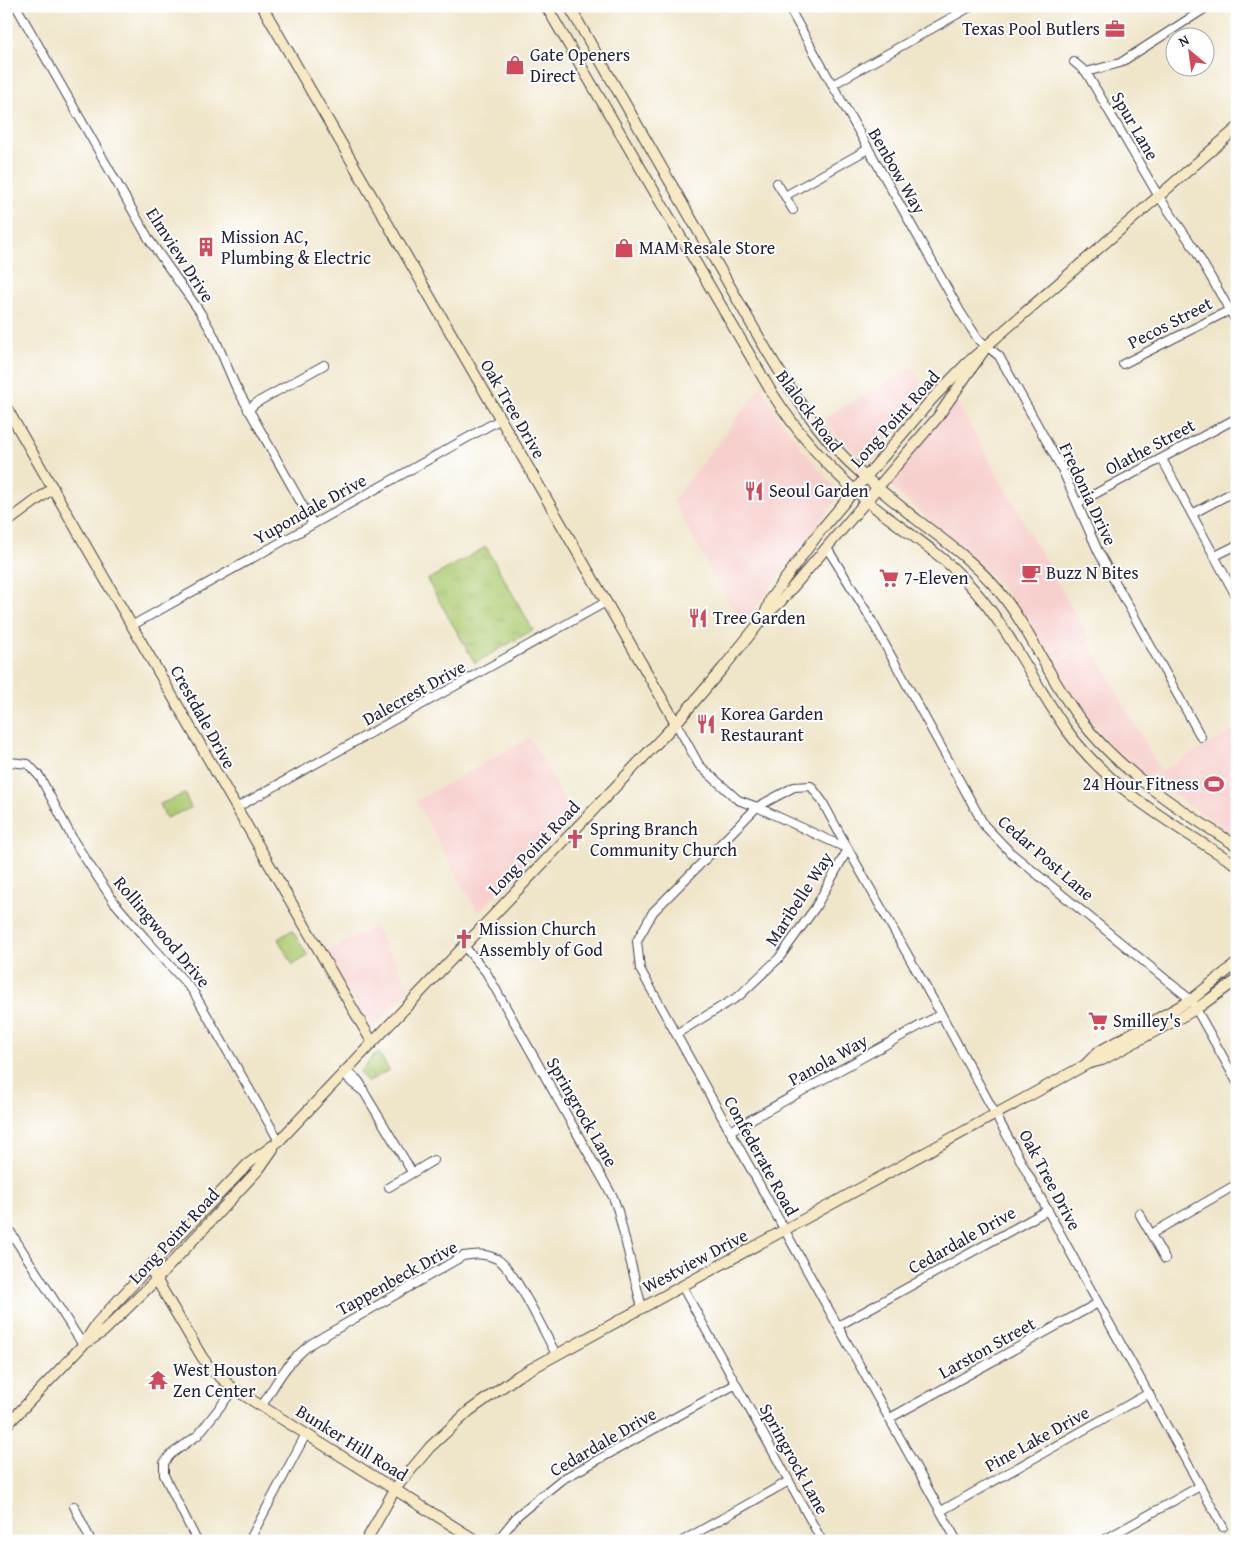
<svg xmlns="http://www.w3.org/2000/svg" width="1243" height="1547" viewBox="0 0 1243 1547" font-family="'Gentium Book Plus',serif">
	<defs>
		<pattern id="grass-tufts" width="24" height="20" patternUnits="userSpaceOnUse" patternTransform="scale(1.25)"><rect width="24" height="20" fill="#adcb72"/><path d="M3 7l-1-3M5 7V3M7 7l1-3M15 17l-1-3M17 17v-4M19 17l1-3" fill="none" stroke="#95ae64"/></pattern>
		<pattern id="park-crowns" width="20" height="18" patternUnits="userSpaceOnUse" patternTransform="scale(1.25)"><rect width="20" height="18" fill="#adcb72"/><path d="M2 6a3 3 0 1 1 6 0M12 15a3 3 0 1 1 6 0" fill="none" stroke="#95ae64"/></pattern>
	</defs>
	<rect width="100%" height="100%" fill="#fff"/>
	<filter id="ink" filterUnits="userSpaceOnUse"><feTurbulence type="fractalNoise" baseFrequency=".02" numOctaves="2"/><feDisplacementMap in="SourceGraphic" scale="10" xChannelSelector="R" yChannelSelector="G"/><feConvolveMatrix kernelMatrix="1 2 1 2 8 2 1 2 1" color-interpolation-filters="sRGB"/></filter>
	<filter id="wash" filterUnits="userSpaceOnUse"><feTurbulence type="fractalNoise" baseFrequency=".0096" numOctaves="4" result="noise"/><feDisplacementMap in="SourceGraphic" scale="20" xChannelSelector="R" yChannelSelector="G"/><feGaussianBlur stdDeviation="1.12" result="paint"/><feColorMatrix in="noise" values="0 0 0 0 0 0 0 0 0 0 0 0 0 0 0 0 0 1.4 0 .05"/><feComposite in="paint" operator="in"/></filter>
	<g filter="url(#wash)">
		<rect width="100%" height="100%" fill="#efe5c9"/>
		<g fill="#f7d0ce">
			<path d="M912,368l16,27 -62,68 -44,-44z"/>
			<path d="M761,387l15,27 23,31 35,42 2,14 -94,124 -69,-124z"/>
			<path d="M956,401l134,240 -39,22 -37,-61 -41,-46 -85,-72z"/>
			<path d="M1090,644l70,126 -13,8 -37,-34 -29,-36 -28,-43z"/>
			<path d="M658,722l-180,191 -62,-112 114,-63 42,75z"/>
			<path d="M1237,728v110l-87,-60z"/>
			<path d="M374,926l36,62 -39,41 -45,-76z"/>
		</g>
		<path fill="url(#grass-tufts)" stroke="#687656" d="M486,547l47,83 -58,33 -48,-83z"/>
		<path fill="url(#park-crowns)" stroke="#687656" d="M378,1051l11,19 -21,12 -8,-8v-3z"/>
		<g fill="#adcb72" stroke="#687656">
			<path d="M185,794l6,14 -25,10 -6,-14z"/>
			<path d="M292,930l16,26 -15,9 -15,-26z"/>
		</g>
	</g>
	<g filter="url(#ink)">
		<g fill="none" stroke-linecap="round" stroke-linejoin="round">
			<defs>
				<g id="street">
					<path d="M16,6l134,235 50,71 14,24 21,49 78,139"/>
					<path d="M788,6l173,307 17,26 21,17 63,113 36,82 103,186"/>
					<path d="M1074,62l12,10 34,-9 89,-57"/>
					<path d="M1086,72l72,123 36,53 43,75"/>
					<path d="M832,85l140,-79"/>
					<path d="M777,183l8,13 83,-47"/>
					<path d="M785,196l8,14"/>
					<path d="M1123,364l107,-54"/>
					<path d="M248,410l8,-7 68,-38"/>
					<path d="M1162,459l75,139"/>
					<path d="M1078,503l159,-85"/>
					<path d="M1192,514l45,-24"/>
					<path d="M827,548l41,66 116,211 26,27 181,148 46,82"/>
					<path d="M1215,556l22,-11"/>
					<path d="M133,625l368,-206"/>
					<path d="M676,723l23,42 39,35 19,7 91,42 93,165 157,289 125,224"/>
					<path d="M6,764l4,-2 18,2 12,13 35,66 39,59 31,36 48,53 86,150"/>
					<path d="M236,808l370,-206"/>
					<path d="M464,946l22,26 127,225 5,14 24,97"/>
					<path d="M676,1034l63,-38 40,-38 36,-50 33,-59 -26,-48 -11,-15 -17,1 -37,20 -104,105 -16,29 3,28 317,572"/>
					<path d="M364,1092l-13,-10 -7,-10c11,4 17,9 20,20l48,80"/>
					<path d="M730,1131l211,-117"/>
					<path d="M389,1187l45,-27"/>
					<path d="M1139,1213l26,46"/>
					<path d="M6,1225l77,120"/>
					<path d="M1151,1234l86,-50"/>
					<path d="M682,1286l140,255"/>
					<path d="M838,1326l210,-116"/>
					<path d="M262,1406c16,-27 25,-44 50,-63l151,-87c13,-2 22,-3 34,3 18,10 48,75 59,95"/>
					<path d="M890,1418l208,-115"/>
					<path d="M74,1506l17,35"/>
					<path d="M941,1511l208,-118"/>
					<path d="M197,1541l-33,-66v-12l6,-8 28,-20 36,-46"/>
					<path d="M249,1541l57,-107"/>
					<path d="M497,1541l21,-26 43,-35 175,-96"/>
					<path d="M682,1541l107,-60"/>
					<path d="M1102,1541l98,-55"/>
				</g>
				<g id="secondary">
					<path d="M262,6l414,717"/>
					<path d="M546,6l226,387c26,41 58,77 95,108 32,27 69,48 97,78 43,44 67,100 102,150 43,60 109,97 171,136"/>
					<path d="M569,6c49,85 98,171 147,256 32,55 62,113 100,163 27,36 65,66 100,94 30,23 57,42 82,71 33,40 51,89 82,129 40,53 101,92 157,127"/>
					<path d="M6,407c123,212 243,424 366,635"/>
					<path d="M6,523l47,-35"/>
					<path d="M765,614l6,-16 50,-68 111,-131 35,-36 270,-235"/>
					<path d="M1087,1063l11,-11 93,-52 46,-37"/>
					<path d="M149,1267l53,90 9,12 23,20 243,152"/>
					<path d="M86,1343l18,-12 52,-51 103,-111 14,-20"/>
					<path d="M6,1426l77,-81 14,-22 52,-56 99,-103 31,-23 397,-418 47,-55 42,-52 16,-15 156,-183 50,-72"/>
					<path d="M366,1541l29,-52 35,-42 39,-36 49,-35 569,-312 15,-4 94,-51 41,-29"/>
				</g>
			</defs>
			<use href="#street" stroke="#413f50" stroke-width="10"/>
			<use href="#secondary" stroke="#413f50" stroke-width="12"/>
			<use href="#street" stroke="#fff" stroke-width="8"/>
			<use href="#secondary" stroke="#f7e9c3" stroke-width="10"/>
		</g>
	</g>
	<defs>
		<symbol id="office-bare" viewBox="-9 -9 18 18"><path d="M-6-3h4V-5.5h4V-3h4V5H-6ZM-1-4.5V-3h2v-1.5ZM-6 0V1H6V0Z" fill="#d1495b" stroke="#fff" stroke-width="2.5" paint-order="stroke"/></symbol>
		<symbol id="shop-bare" viewBox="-9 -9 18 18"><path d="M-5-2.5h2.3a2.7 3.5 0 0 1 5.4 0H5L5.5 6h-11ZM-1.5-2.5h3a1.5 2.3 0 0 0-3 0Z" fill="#d1495b" stroke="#fff" stroke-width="2.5" paint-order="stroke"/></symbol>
		<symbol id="building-bare" viewBox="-9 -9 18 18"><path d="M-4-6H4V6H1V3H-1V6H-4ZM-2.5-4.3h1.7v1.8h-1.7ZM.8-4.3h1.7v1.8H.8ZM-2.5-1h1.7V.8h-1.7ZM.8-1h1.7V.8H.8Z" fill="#d1495b" stroke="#fff" stroke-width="2.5" paint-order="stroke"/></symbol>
		<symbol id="restaurant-bare" viewBox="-9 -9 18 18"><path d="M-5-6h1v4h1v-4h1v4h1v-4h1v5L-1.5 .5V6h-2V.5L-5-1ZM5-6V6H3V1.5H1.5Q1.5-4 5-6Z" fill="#d1495b" stroke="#fff" stroke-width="2.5" paint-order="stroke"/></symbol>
		<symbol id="cafe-bare" viewBox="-9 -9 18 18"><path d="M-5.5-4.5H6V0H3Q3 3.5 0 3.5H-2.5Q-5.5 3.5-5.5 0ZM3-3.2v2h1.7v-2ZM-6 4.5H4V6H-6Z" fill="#d1495b" stroke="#fff" stroke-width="2.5" paint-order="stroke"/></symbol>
		<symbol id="supermarket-bare" viewBox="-9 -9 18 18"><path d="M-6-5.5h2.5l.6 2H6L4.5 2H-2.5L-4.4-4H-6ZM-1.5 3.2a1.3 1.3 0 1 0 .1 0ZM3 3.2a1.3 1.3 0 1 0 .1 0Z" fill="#d1495b" stroke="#fff" stroke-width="2.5" paint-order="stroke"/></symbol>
		<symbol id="stadium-bare" viewBox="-9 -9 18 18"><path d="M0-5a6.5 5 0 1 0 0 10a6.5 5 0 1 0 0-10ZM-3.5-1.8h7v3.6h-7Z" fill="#d1495b" stroke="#fff" stroke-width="2.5" paint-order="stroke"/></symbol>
		<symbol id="church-bare" viewBox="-9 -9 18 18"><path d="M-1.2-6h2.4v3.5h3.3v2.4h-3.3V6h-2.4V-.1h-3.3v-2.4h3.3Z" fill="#d1495b" stroke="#fff" stroke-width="2.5" paint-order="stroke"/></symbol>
		<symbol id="temple-bare" viewBox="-9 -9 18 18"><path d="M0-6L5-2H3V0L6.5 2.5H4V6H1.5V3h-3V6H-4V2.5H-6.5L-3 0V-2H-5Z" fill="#d1495b" stroke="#fff" stroke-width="2.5" paint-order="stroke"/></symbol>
	</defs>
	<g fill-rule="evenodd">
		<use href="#office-bare" x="1101" y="15" width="28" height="28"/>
		<use href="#shop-bare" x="501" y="51" width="28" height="28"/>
		<use href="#building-bare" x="192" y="233" width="28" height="28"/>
		<use href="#shop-bare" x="610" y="234" width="28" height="28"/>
		<use href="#restaurant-bare" x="740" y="477" width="28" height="28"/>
		<use href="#cafe-bare" x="1017" y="559" width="28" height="28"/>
		<use href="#supermarket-bare" x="875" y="564" width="28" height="28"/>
		<use href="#restaurant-bare" x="684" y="604" width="28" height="28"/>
		<use href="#restaurant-bare" x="692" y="710" width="28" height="28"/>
		<use href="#stadium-bare" x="1200" y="770" width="28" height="28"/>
		<use href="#church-bare" x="561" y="825" width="28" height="28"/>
		<use href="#church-bare" x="450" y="925" width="28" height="28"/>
		<use href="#supermarket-bare" x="1084" y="1007" width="28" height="28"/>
		<use href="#temple-bare" x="144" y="1366" width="28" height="28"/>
	</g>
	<g text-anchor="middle" stroke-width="4" stroke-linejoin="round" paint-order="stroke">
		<g font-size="18" fill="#22223b" stroke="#fff" text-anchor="start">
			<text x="1100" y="35" text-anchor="end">Texas Pool Butlers</text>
			<text x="530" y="61">Gate Openers<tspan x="530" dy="21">Direct</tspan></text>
			<text x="221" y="243">Mission AC,<tspan x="221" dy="21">Plumbing &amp; Electric</tspan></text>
			<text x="639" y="254">MAM Resale Store</text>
			<text x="769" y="497">Seoul Garden</text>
			<text x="1046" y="579">Buzz N Bites</text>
			<text x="904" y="584">7-Eleven</text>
			<text x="713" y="624">Tree Garden</text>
			<text x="721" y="720">Korea Garden<tspan x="721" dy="21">Restaurant</tspan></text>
			<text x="1199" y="790" text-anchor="end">24 Hour Fitness</text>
			<text x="590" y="835">Spring Branch<tspan x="590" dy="21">Community Church</tspan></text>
			<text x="479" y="935">Mission Church<tspan x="479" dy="21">Assembly of God</tspan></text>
			<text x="1113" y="1027">Smilley's</text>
			<text x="173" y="1376">West Houston<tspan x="173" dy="21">Zen Center</tspan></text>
		</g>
		<g font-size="18" fill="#22223b" stroke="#fff">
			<text transform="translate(1135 126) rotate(60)" y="6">Spur Lane</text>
			<text transform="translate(897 171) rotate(60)" y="6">Benbow Way</text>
			<text transform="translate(180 255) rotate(57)" y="6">Elmview Drive</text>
			<text transform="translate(1170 323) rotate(-27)" y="6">Pecos Street</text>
			<text transform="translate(513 409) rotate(60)" y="6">Oak Tree Drive</text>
			<text transform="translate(809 411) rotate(53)" y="6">Blalock Road</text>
			<text transform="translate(895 419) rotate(-48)" y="6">Long Point Road</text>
			<text transform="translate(1150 447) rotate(-28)" y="6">Olathe Street</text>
			<text transform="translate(1088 494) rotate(65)" y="6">Fredonia Drive</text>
			<text transform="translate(310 509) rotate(-29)" y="6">Yupondale Drive</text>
			<text transform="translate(414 693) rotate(-29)" y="6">Dalecrest Drive</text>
			<text transform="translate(203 717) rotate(61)" y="6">Crestdale Drive</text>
			<text transform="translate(534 848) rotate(-46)" y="6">Long Point Road</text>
			<text transform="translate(1046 858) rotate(41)" y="6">Cedar Post Lane</text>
			<text transform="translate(799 899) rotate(-57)" y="6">Maribelle Way</text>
			<text transform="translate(162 932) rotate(50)" y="6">Rollingwood Drive</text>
			<text transform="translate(828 1060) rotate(-29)" y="6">Panola Way</text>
			<text transform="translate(582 1112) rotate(60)" y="6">Springrock Lane</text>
			<text transform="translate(761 1156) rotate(61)" y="6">Confederate Road</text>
			<text transform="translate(1050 1180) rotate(62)" y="6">Oak Tree Drive</text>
			<text transform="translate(174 1236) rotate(-47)" y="6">Long Point Road</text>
			<text transform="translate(962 1240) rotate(-29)" y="6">Cedardale Drive</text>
			<text transform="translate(695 1261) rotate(-28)" y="6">Westview Drive</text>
			<text transform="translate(397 1278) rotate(-29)" y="6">Tappenbeck Drive</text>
			<text transform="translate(987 1348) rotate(-29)" y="6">Larston Street</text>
			<text transform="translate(1037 1439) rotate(-29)" y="6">Pine Lake Drive</text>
			<text transform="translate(603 1442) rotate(-30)" y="6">Cedardale Drive</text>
			<text transform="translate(352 1443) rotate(32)" y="6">Bunker Hill Road</text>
			<text transform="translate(794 1459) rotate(61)" y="6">Springrock Lane</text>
		</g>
	</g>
	<rect width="1243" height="1547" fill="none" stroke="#fff" stroke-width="25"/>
	<g transform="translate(1190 52) rotate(331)"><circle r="24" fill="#ffffff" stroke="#a7a7b1"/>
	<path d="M0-4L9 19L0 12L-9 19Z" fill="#d1495b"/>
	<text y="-8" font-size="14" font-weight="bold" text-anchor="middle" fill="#22223b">N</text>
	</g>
</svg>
